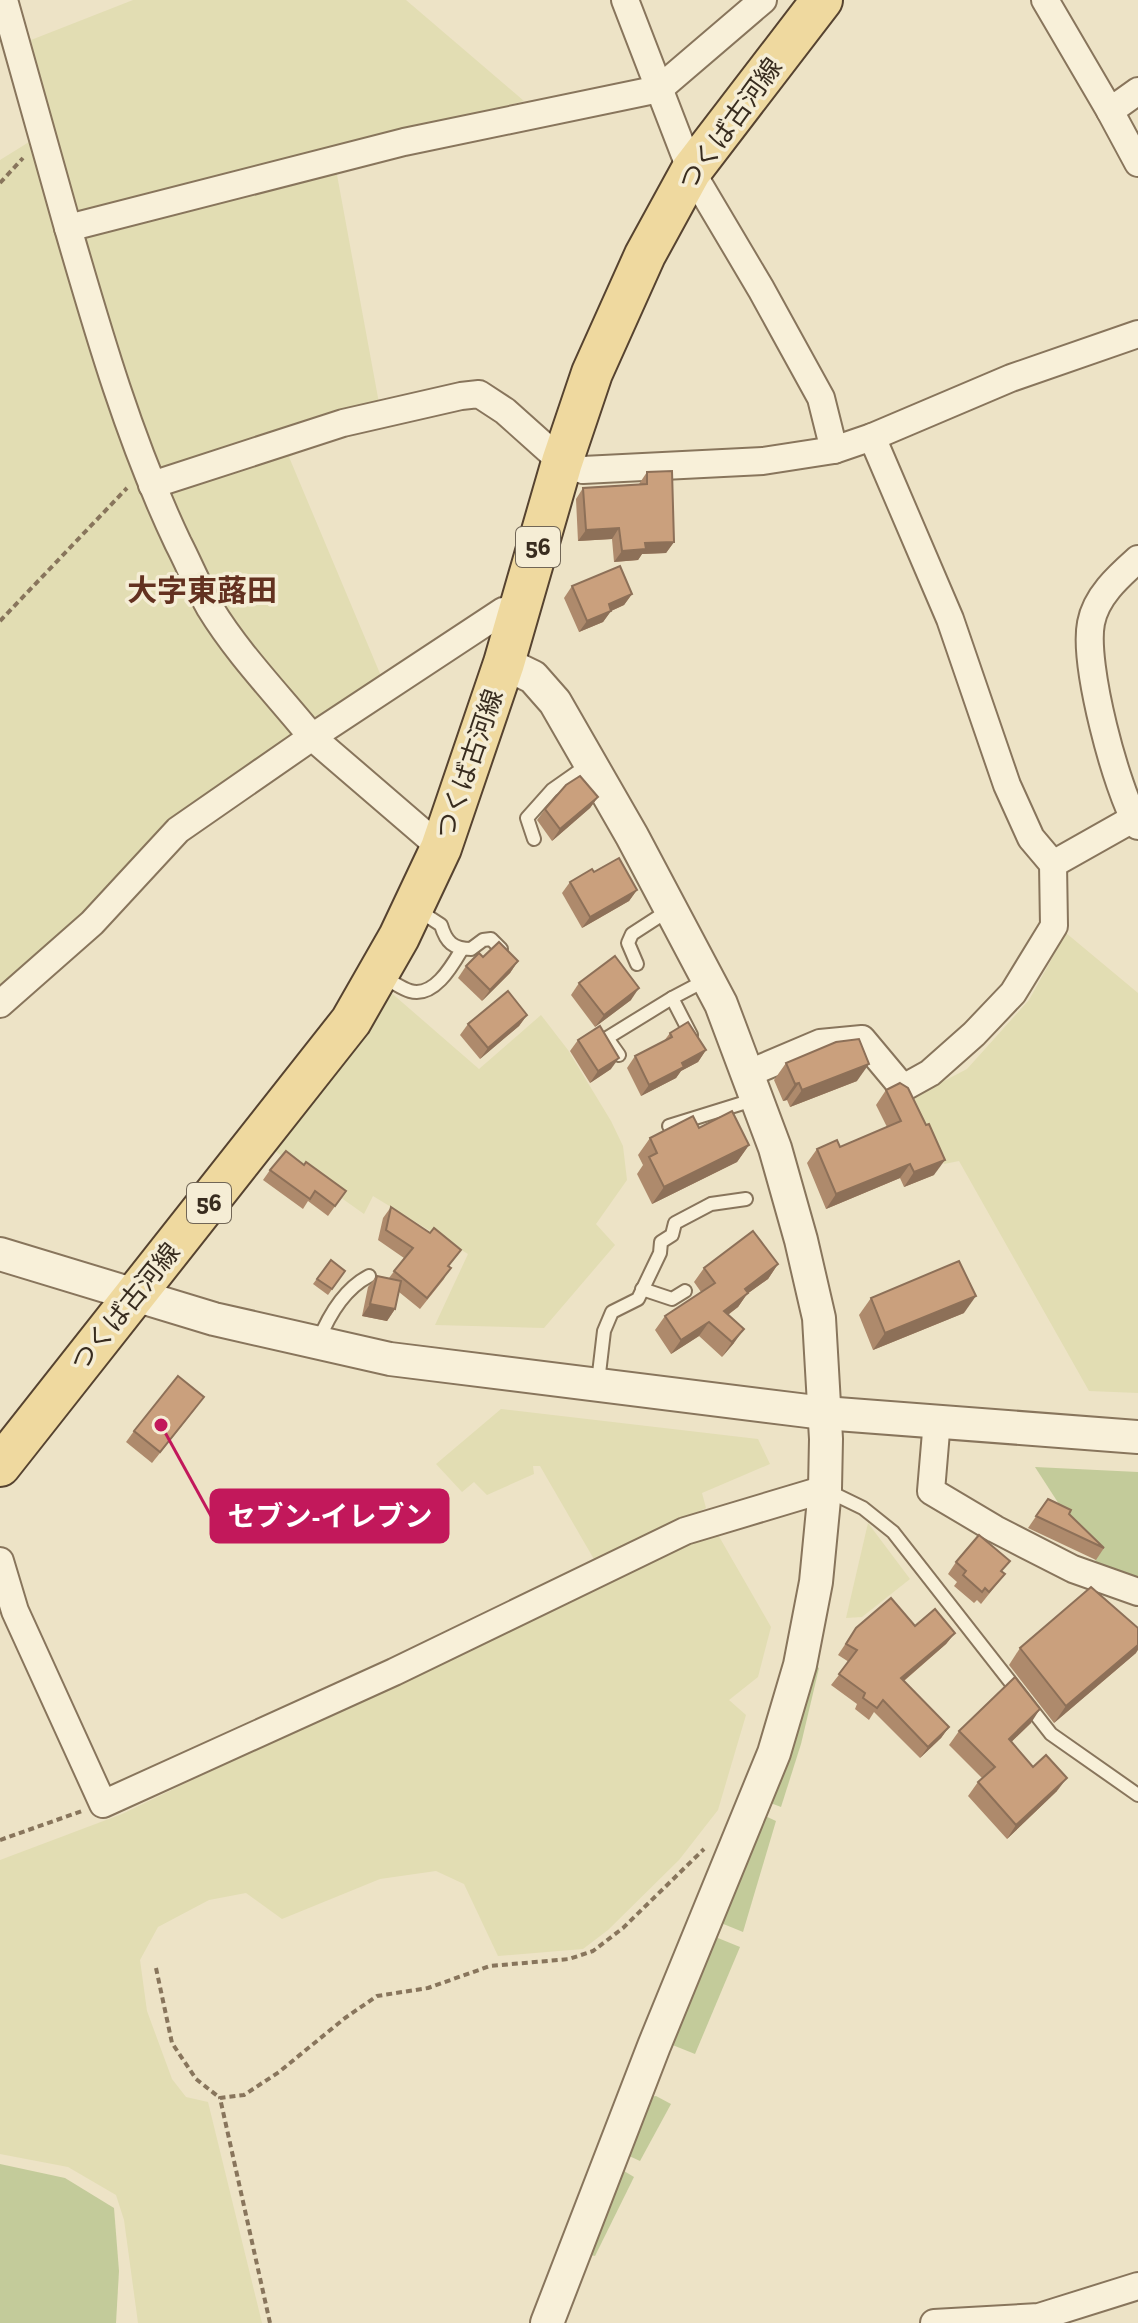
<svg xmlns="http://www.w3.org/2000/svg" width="1138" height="2323" viewBox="0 0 1138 2323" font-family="'Zilla Slab','Noto Sans JP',serif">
	<rect width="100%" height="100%" fill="#ede3c6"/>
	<g fill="#e2ddb3">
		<path d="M133,0h273l118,101 -191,52 48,261 -92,43 92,219 -95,61 -286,255v-832l50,-31 -19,-89z"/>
		<path d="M1066,933l72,60v400l-49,-2 -130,-230 -15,3 -31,-67 54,-28 62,-69z"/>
		<path d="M388,990l91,79 62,-54 27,35 43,71 12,25 4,34 -31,44 19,21 -71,83 -109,-3 33,-71 -95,-58 -9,18 -89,-63 73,-99z"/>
		<path d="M501,1409l257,30 12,25 -68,29 4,15 -111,53 -55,-95h-7l1,8 -47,21 -13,-13 -12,10 -26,-28z"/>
		<path d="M868,1523l42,56 -48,38 -16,1z"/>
		<path d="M717,1533l54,94 -13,50 -29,23 17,15 -28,95 -39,50 -71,70 -25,19 -85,7 -34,-72 -28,-13 -56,8 -98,40 -36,-26 -37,7 -51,27 -18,33 7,51 25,68 14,18 22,5 54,221h-124l-14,-103 -8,-25 -48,-28 -68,-13v-294l122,-46 458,-222z"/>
	</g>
	<g fill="#c3cb9a">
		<path d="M1035,1467l103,5v111l-37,-14z"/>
		<path d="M815,1666l4,2 -18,76 -20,63 -13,-5z"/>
		<path d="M763,1815l13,6 -33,111 -22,-9z"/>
		<path d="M713,1936l27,11 -45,107 -25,-10z"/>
		<path d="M656,2096l15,8 -31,57 -13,-6 21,-58z"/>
		<path d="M0,2164l65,14 49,30 5,63 -3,52h-116z"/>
		<path d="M624,2171l10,6 -39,79 -8,-2 34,-82z"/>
	</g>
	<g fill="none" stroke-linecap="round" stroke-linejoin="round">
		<defs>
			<g id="service">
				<path d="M534,839l-7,-21 25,-28 37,-26"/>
				<path d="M418,910l23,15c5,17 12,24 30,24l12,-9 8,-1 10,10"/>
				<path d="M637,964l-9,-21 4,-9 37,-24"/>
				<path d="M381,977c10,3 19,11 29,14 24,7 42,-25 52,-42"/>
				<path d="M672,998l36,-19"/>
				<path d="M619,1055l-12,-17 65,-40 19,37"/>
				<path d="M669,1126l87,-27"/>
				<path d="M642,1289l30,10 13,-8"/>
				<path d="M318,1342c10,-25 26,-53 51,-66"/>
				<path d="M598,1382l6,-51 8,-19 26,-13 22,-46 1,-11 11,-7 3,-12 36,-19 35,-5"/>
				<path d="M828,1491l35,17 30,24 158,202 87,61"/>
			</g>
			<g id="minor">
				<path d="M4,0l64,228"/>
				<path d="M625,0l66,171 70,118 60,109 13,52"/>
				<path d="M1045,0l65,111 28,-20"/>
				<path d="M1110,111l28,52"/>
				<path d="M152,485l191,-62 118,-27 18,-2 26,17 57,51 21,8 180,-9 71,-11 38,-13 139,-59 127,-44"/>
				<path d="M1138,559c-19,17 -42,37 -47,64 -8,41 25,166 47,203"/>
				<path d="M519,613l-16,-2 -191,126c-34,-42 -74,-83 -102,-129 -12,-21 -21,-44 -32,-65 -48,-101 -79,-208 -110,-315l336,-86 255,-53 104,-89"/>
				<path d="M1053,864l85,-48"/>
				<path d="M0,1004l92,-81 86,-93 134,-93 129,111"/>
				<path d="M747,1074l73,-31 42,-4 41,49 27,-15 44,-39 39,-41 41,-67 -1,-62 -22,-26 -24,-53 -57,-166 -78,-182"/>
				<path d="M937,1420l-6,71 64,38 78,40 65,23"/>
				<path d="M0,1561l15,50 88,193 291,-132 291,-141 140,-42"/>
				<path d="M934,2323l105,-6 99,-31"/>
			</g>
			<g id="tertiary">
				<path d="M504,663l29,14 22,25 77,134 89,168 54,144 26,92 18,78 7,121 -1,50 -9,93 -16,83 -26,88 -120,293 -107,277"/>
				<path d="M0,1254l214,65 176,40 434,54 314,24"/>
			</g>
			<path id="primary" d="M0,1466l351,-445 48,-84 42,-89 63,-185 58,-201 30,-89 53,-118 46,-84 131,-171"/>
		</defs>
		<use href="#service" stroke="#88755c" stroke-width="16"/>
		<use href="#minor" stroke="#88755c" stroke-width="30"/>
		<use href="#tertiary" stroke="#88755c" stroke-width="36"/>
		<use href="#primary" stroke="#564330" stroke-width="44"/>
		<g stroke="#88755c" stroke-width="4" stroke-dasharray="6 4" stroke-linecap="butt">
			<path d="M0,183l23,-25"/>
			<path d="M0,621l127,-133"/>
			<path d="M0,1840l82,-29"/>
			<path d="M156,1968l16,75 24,36 24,19"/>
			<path d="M270,2323l-50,-225 24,-3 35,-23 66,-54 32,-22 51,-8 62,-22 79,-7 24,-8 30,-23 81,-79"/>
		</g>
		<use href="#service" stroke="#f8f0d9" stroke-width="12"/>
		<use href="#minor" stroke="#f8f0d9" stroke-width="26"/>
		<use href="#tertiary" stroke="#f8f0d9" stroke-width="32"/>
		<use href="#primary" stroke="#efd99f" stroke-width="40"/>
	</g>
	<g fill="#ae8a6c">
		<path d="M647,472l27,70 -8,11 -24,1 -4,6 -24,2 -2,-23 -34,2 -2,-42 7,-11 56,-4z"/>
		<path d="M572,586l60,8 -8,11 -13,6 -8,11 -24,10 -15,-34z"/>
		<path d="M598,797l-8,11 -38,33 -15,-21 8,-11z"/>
		<path d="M594,872l43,18 -8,11 -47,27 -20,-35 8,-11z"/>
		<path d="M483,957l35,4 -8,12 -28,28 -24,-23 8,-12z"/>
		<path d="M579,983l52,17 -36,27 -24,-32z"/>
		<path d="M527,1015l-8,11 -39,33 -20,-24 8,-11z"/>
		<path d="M670,1033l36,17 -8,12 -17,9 -5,7 -35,18 -14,-28 8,-12 29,-15z"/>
		<path d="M578,1040l33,29 -21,14 -20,-32z"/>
		<path d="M786,1063l71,18 -67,26 -3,-7 -4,1 -9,-21z"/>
		<path d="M886,1090l48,85 -30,12 -4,-9 -74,31 -19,-46 10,-14 23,-2 47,-20 -11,-22z"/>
		<path d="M699,1128l50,17 -12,17 -85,42 -15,-30 6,-9 -5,-10 12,-17z"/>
		<path d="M304,1165l42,26 -18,25 -20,-15 -5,8 -40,-29 7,-10z"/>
		<path d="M391,1207l58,60 -5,12 -24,30 -21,-17 -4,17 -8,12 -25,-5 6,-29 9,-11 12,2 15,-20 -26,-18 5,-22z"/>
		<path d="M331,1260l14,11 -17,24 -15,-11z"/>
		<path d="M778,1264l-10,15 -21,15 -9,13 -10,8 6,28 -12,14 -23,-21 -28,18 -16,-24 10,-14 36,-24 -7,-10 10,-14z"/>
		<path d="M871,1298l93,15 -91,37 -14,-35z"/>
		<path d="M196,1408l-44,55 -26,-21 8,-11z"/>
		<path d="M1048,1499l56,49 -8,12 -68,-32z"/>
		<path d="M956,1562l47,10 2,2 -24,30 -4,-4 -3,3 -20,-17 3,-4 -9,-8z"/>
		<path d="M915,1626l40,7 -9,11 -42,37 45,46 -8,11 -21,20 -46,-46 -5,8 -14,-11 2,-5 -26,-19 18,-23 -11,-7 18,-27z"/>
		<path d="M1020,1648l116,5 -82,70 -45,-58z"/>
		<path d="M1031,1723l-20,19 22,25 24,24 -50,48 -39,-43 10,-14 4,-4 -33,-33 10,-14z"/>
	</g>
	<g fill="#8d7058">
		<path d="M619,528l-7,11 -34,2 8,-11z"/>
		<path d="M674,542l-8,11 -24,1 -4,6 -24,2 8,-11 23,-8z"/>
		<path d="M632,594l-8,11 -13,6 -8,11 -24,10 8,-11 22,-17z"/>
		<path d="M598,797l-8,11 -38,33 8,-12z"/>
		<path d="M637,890l-8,11 -47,27 8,-11z"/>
		<path d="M518,961l-8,12 -28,28 8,-11z"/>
		<path d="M639,988l-8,12 -36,27 9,-12z"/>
		<path d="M527,1015l-8,11 -39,33 8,-11z"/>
		<path d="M706,1050l-8,12 -17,9 -5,7 -35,18 8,-11 33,-22z"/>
		<path d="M619,1058l-8,11 -21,14 8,-12z"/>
		<path d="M869,1064l-12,17 -67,26 12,-17z"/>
		<path d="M799,1083l-12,17 -4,1 12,-17z"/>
		<path d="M749,1145l-12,17 -85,42 12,-17z"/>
		<path d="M945,1160l-11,15 -30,12 10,-15z"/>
		<path d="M910,1164l-10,14 -74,31 10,-15z"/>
		<path d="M778,1264l-10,15 -21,15 -9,13 -24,18 10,-14 21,-22z"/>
		<path d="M976,1296l-12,17 -91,37 12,-17z"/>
		<path d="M370,1304l25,5 -8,12 -25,-5z"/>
		<path d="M709,1322l-10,14 -28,18 10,-14z"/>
		<path d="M744,1329l-10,14 -12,14 10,-15z"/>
		<path d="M955,1633l-9,11 -53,46 8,-12z"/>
		<path d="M1138,1645v5l-2,3 -82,70 12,-17z"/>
		<path d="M1040,1709l-9,14 -31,30 9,-14z"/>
		<path d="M949,1727l-8,11 -21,20 8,-11z"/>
		<path d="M1067,1778l-10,13 -50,48 9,-14z"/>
	</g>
	<g fill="#caa07d" stroke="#8d7058" stroke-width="2">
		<path d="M672,471l2,71 -29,1 1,6 -24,2 -3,-23 -33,2 -3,-42 64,-4v-12z"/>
		<path d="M620,566l12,28 -23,10 2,7 -24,10 -15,-35z"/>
		<path d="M580,776l18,21 -38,32 -15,-20 21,-24z"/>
		<path d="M619,858l18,32 -47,27 -20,-35 22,-13 2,3z"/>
		<path d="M499,942l19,19 -28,29 -24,-24 13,-13 4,4z"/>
		<path d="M615,956l24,32 -35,27 -25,-32z"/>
		<path d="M508,991l19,24 -39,33 -20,-24z"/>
		<path d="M688,1022l18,28 -24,13 2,4 -35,18 -14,-29 37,-19 -2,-4z"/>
		<path d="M600,1026l19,32 -21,13 -20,-31z"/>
		<path d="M859,1039l10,25 -67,26 -3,-7 -4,1 -9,-21 50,-21z"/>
		<path d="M900,1083l8,5 18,37 3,-1 16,36 -31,12 -4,-8 -74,30 -19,-45 20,-9 3,7 61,-26 -15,-31z"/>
		<path d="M732,1111l17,34 -85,42 -15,-30 8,-4 -7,-15 43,-22 6,12z"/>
		<path d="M286,1151l18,14 2,-3 40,29 -11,15 -20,-15 -5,8 -40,-29z"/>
		<path d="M391,1207l39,26 4,-5 27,22 -13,16 3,2 -24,30 -33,-27 19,-23 -27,-18z"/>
		<path d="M753,1231l25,33 -33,25 3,4 -24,18 20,18 -12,13 -23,-20 -28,18 -16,-24 50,-33 -11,-15z"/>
		<path d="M331,1260l14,11 -13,18 -15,-10z"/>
		<path d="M959,1261l17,35 -91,37 -14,-35z"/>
		<path d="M377,1276l24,5 -6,28 -25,-5z"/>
		<path d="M178,1376l26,21 -44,55 -26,-21z"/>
		<path d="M1048,1499l23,11 -2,4 35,34 -68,-32z"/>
		<path d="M979,1535l31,26 -9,10 4,3 -16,18 -4,-4 -3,4 -19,-17 3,-4 -10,-9z"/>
		<path d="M1091,1587l47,41v17l-72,61 -46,-58z"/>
		<path d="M891,1598l24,28 20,-17 20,24 -54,45 48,49 -21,20 -45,-47 -6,8 -14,-10 2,-5 -26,-19 18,-24 -11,-6 10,-16z"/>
		<path d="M1015,1677l25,32 -31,30 24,28 13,-12 21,23 -51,47 -38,-43 17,-15 -36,-36z"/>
	</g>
	<g text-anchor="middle" stroke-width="7" stroke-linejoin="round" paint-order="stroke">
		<g fill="#f5edd5" stroke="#716656" stroke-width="2">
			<rect x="516" y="527" width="44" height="40" rx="6"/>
			<rect x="187" y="1183" width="44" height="40" rx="6"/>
		</g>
		<g font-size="24" font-weight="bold" fill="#382c1f">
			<text x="538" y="555">56</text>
			<text x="209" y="1211">56</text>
		</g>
		<g font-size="26" fill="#382c1f" stroke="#f5edd5">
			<text transform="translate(730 124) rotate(-54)" y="9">つくば古河線</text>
			<text transform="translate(469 764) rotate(-71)" y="9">つくば古河線</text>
			<text transform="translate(125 1307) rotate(-51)" y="9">つくば古河線</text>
		</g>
		<g font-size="30" font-weight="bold" fill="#633120" stroke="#f5edd5">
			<text x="202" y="601">大字東蕗田</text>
		</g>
	</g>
	<path fill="none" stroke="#c2185b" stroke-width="3" d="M161 1425L211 1516"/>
	<circle fill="#c2185b" stroke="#f5edd5" stroke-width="3" cx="161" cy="1425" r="8"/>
	<rect fill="#c2185b" stroke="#c2185b" stroke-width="3" x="211" y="1490" width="237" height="52" rx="8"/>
	<g font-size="28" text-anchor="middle" font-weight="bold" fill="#fff">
		<text x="330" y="1526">セブン-イレブン</text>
	</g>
</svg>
